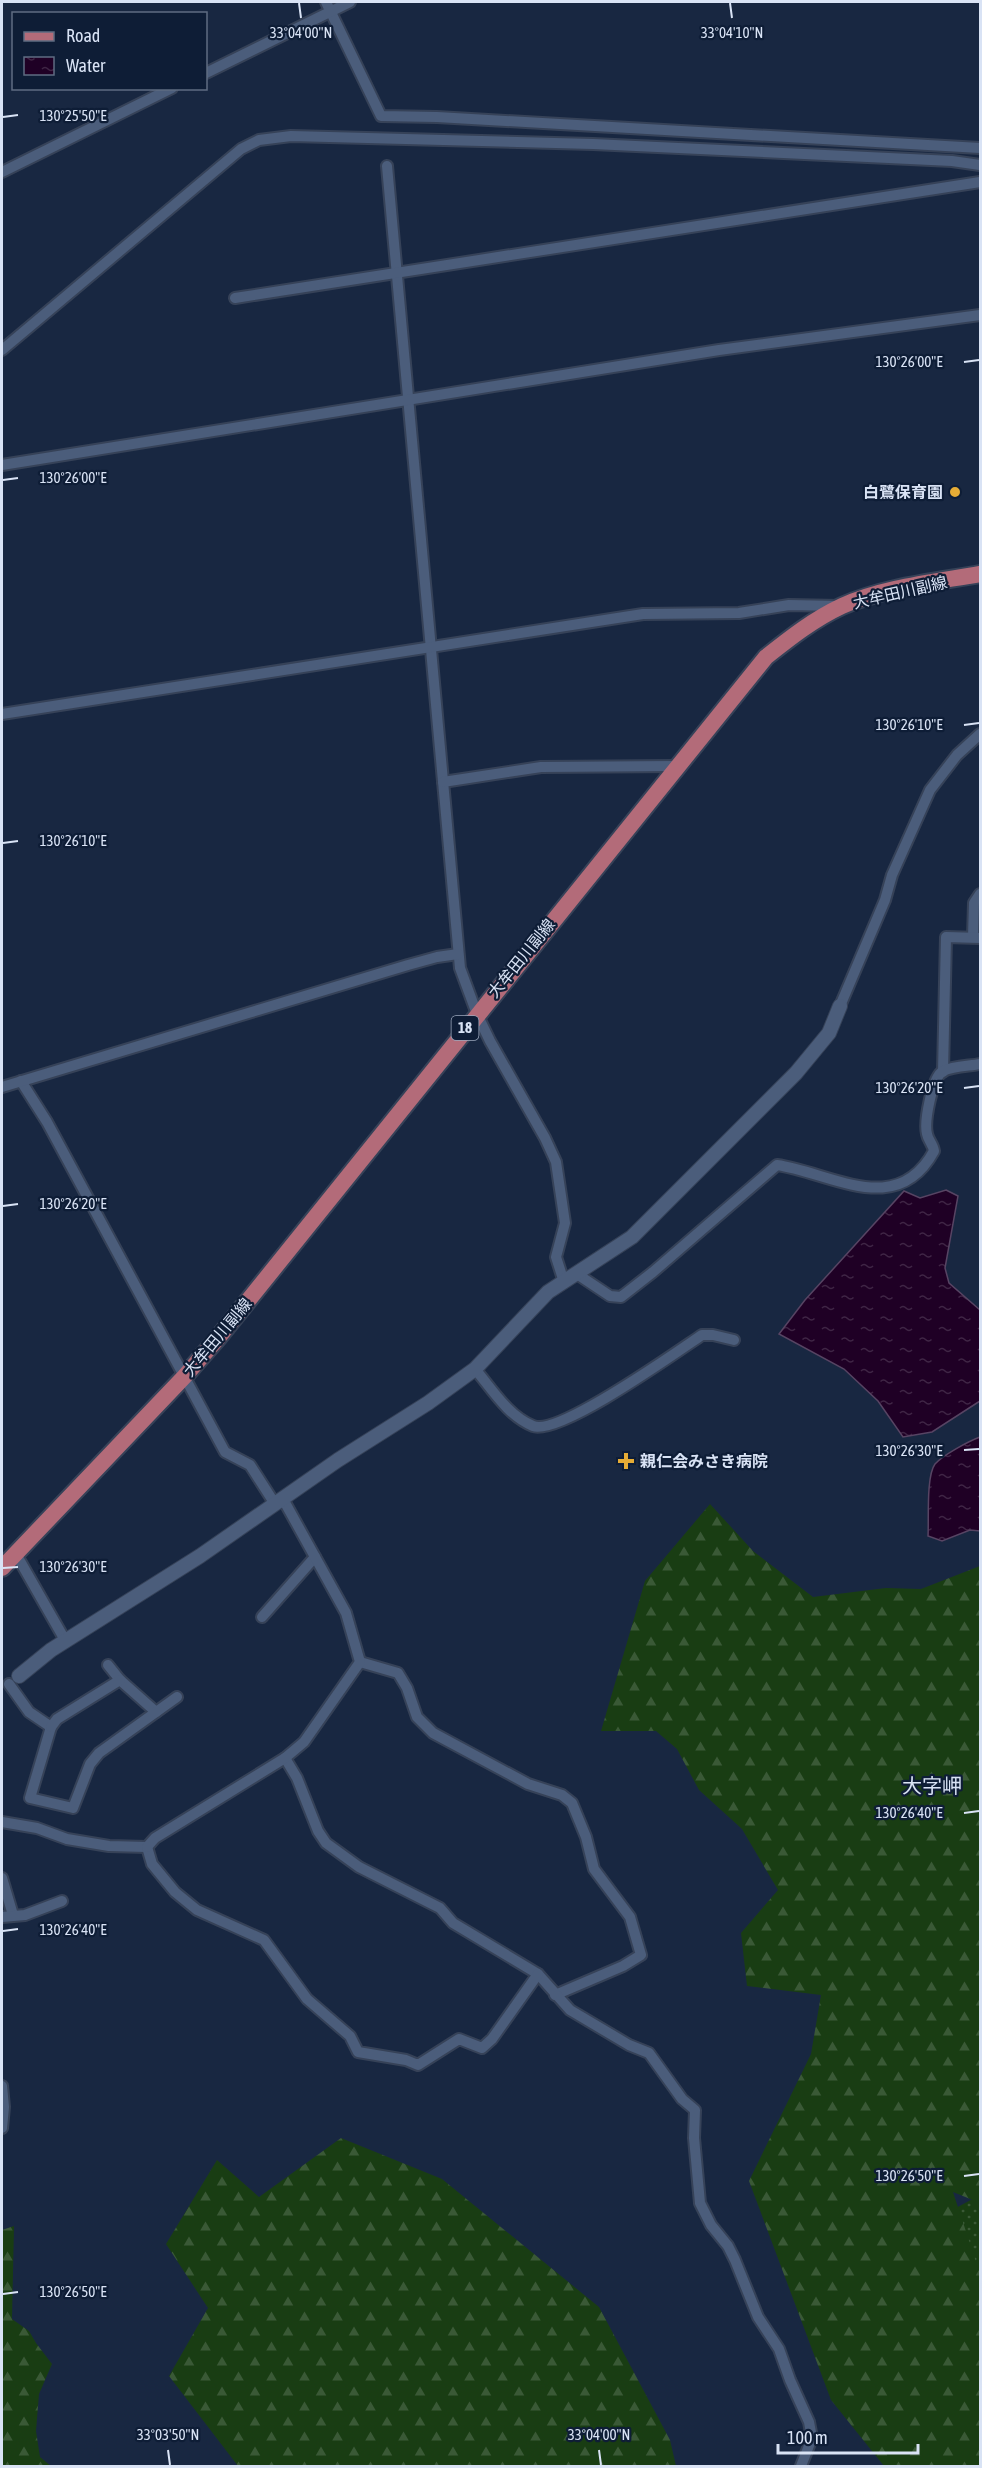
<svg xmlns="http://www.w3.org/2000/svg" width="982" height="2468" viewBox="0 0 982 2468" font-family="'Asap Condensed','Noto Sans JP',sans-serif">
	<defs>
		<pattern id="grass-dots" width="8" height="8" patternUnits="userSpaceOnUse" patternTransform="scale(1.5)"><rect width="8" height="8" fill="#193d13"/><path d="M2 2h.1M6 6h.1" fill="none" stroke="#3a5936" stroke-width="1.8" stroke-linecap="round"/></pattern>
		<pattern id="forest-firs" width="22" height="20" patternUnits="userSpaceOnUse" patternTransform="scale(1.5)"><rect width="22" height="20" fill="#193d13"/><path d="M5 1l3.5 6h-7zM16 11l3.5 6h-7z" fill="#3a5936"/></pattern>
		<pattern id="water-ripples" width="26" height="14" patternUnits="userSpaceOnUse" patternTransform="scale(1.5)"><rect width="26" height="14" fill="#1f0025"/><path d="M2 4q2-2 4 0t4 0M15 11q2-2 4 0t4 0" fill="none" stroke="#3f2545"/></pattern>
	</defs>
	<rect width="100%" height="100%" fill="#182741"/>
	<path fill="url(#grass-dots)" d="M980,2195v106l-41,-84z"/>
	<g fill="url(#forest-firs)">
		<path d="M710,1504l43,47 60,46 73,-9 35,1 59,-23v637l-27,-11 27,82v192h-96l-53,-66 -82,-219 62,-127 10,-59 -74,-9 -6,-53 37,-43 -36,-61 -43,-39 -22,-41 -21,-18h-55l44,-150z"/>
		<path d="M341,2138l101,41 157,128 71,133 6,26h-438l-69,-90 39,-68 -42,-64 51,-84 42,37z"/>
		<path d="M14,2226l-2,93 17,12 7,12 16,21 -13,30 -3,37 4,26 11,9h-49v-236z"/>
	</g>
	<g fill="url(#water-ripples)" stroke="#574463" stroke-width="1.5">
		<path d="M946,1190l12,6 -13,72 4,15 31,27v91l-48,31 -29,5 -25,-36 -34,-32 -65,-35 26,-34 99,-109 16,7z"/>
		<path d="M980,1437v94l-10,-1 -28,11 -14,-5c1,-16 -2,-60 7,-72 8,-9 34,-23 45,-27z"/>
	</g>
	<g fill="none" stroke-linecap="round" stroke-linejoin="round">
		<defs>
			<g id="minor">
				<path d="M326,2l55,114 56,1 543,31"/>
				<path d="M206,73l144,-71"/>
				<path d="M387,166l73,802 17,46 13,27 55,97 11,24 9,61 -9,34 8,25"/>
				<path d="M2,172l170,-84"/>
				<path d="M235,298l745,-116"/>
				<path d="M2,350l239,-201 18,-9 32,-4 302,8 359,17 28,4"/>
				<path d="M2,465l717,-115 261,-35"/>
				<path d="M2,714l641,-100 96,-1 50,-8 50,1"/>
				<path d="M443,782l98,-15 135,-1"/>
				<path d="M973,937l1,-34 6,-9"/>
				<path d="M840,1006l45,-106 7,-25 38,-85 27,-35 23,-21"/>
				<path d="M943,1072l3,-135 34,1"/>
				<path d="M21,1081l26,41 178,330 25,13 25,39"/>
				<path d="M2,1087l406,-122 29,-8 21,-3"/>
				<path d="M577,1274l33,22 11,1 32,-25 124,-107c55,8 120,54 157,-14 -1,-7 -6,-11 -7,-17 -3,-12 5,-57 16,-63 10,-5 27,-5 37,-7"/>
				<path d="M475,1369c17,20 33,47 58,57 26,10 142,-73 169,-91h11l21,5"/>
				<path d="M16,1554l49,86"/>
				<path d="M262,1617l53,-60"/>
				<path d="M360,1662l38,11 9,15 10,29 16,16 95,51 34,11 10,8 14,34 8,32 36,48 11,38 -18,11 -68,29"/>
				<path d="M108,1665l12,15 36,32"/>
				<path d="M9,1684l20,28 22,15 -21,71 43,10 17,-44 9,-11 78,-56"/>
				<path d="M51,1727l6,-8 63,-39"/>
				<path d="M285,1758l12,20 21,53 8,12 33,24 81,41 13,15 85,51 32,36 59,35 20,8 33,46 13,11 -1,28 6,65 11,22 17,21 7,14 23,57 21,32 11,31 19,42 3,16 -11,28"/>
				<path d="M2,1822l35,6 30,11 42,7 38,1"/>
				<path d="M147,1847l5,17 23,28 22,18 67,30 43,59 43,37 8,16 48,8 12,5 41,-26 23,9 10,-9 46,-65"/>
				<path d="M147,1847l8,-9 130,-80 19,-16 56,-80 -14,-49 -63,-114"/>
				<path d="M2,1878l11,37"/>
				<path d="M2,1917l23,-2 37,-14"/>
				<path d="M2,2086l2,21 -2,21"/>
			</g>
			<path id="tertiary" d="M19,1676l32,-26 149,-94 138,-96 90,-57 47,-34 73,-77 84,-55 164,-164 33,-40 11,-27"/>
			<path id="primary" d="M2,1568l182,-191 34,-39 548,-681c24,-19 48,-38 76,-51 42,-19 93,-24 138,-32"/>
		</defs>
		<use href="#minor" stroke="#364258" stroke-width="14"/>
		<use href="#tertiary" stroke="#364258" stroke-width="16"/>
		<use href="#primary" stroke="#364258" stroke-width="20"/>
		<use href="#minor" stroke="#4b5d7b" stroke-width="10"/>
		<use href="#tertiary" stroke="#4b5d7b" stroke-width="14"/>
		<use href="#primary" stroke="#b36b79" stroke-width="16"/>
	</g>
	<path fill="none" stroke="#d9e3f5" stroke-width="2" d="M299,3l2,15M730,3l2,15M3,117l15,-2M964,362l15,-2M3,480l15,-2M964,725l15,-2M3,843l15,-2M964,1088l15,-2M3,1206l15,-2M964,1450l15,-1M3,1568l15,-1M964,1813l15,-2M3,1931l15,-2M964,2176l15,-2M3,2294l15,-2M168,2450l2,15M599,2450l2,15"/>
	<g fill="#e6ac36" stroke="#0e1d36" stroke-width="2">
		<circle cx="955" cy="492" r="6"/>
		<path d="M623 1452h6v6h6v6h-6v6h-6v-6h-6v-6h6z"/>
	</g>
	<g text-anchor="middle" stroke-width="4.5" stroke-linejoin="round" paint-order="stroke">
		<rect fill="#0e1d36" stroke="#9ca8bc" stroke-width="1.5" x="451.5" y="1016" width="27" height="24" rx="4.5"/>
		<g font-size="15" font-weight="bold" fill="#d9e3f5">
			<text x="465" y="1033">18</text>
		</g>
		<g font-size="16" font-weight="bold" fill="#d9e3f5" stroke="#0e1d36" text-anchor="end">
			<text x="943" y="498">白鷺保育園</text>
			<text x="640" y="1467" text-anchor="start">親仁会みさき病院</text>
		</g>
		<g font-size="16" fill="#d9e3f5" stroke="#0e1d36">
			<text transform="translate(900 592) rotate(-13)" y="6">大牟田川副線</text>
			<text transform="translate(521 958) rotate(-51)" y="6">大牟田川副線</text>
			<text transform="translate(217 1337) rotate(-50)" y="6">大牟田川副線</text>
		</g>
		<g font-size="20" fill="#d9e3f5" stroke="#0e1d36">
			<text x="932" y="1793">大字岬</text>
		</g>
	</g>
	<g font-size="15" text-anchor="middle" fill="#d9e3f5" stroke="#0e1d36" stroke-width="4.5" stroke-linejoin="round" paint-order="stroke">
		<text x="301" y="38">33°04'00"N</text>
		<text x="732" y="38">33°04'10"N</text>
		<text x="73" y="121">130°25'50"E</text>
		<text x="909" y="367">130°26'00"E</text>
		<text x="73" y="483">130°26'00"E</text>
		<text x="909" y="730">130°26'10"E</text>
		<text x="73" y="846">130°26'10"E</text>
		<text x="909" y="1093">130°26'20"E</text>
		<text x="73" y="1209">130°26'20"E</text>
		<text x="909" y="1456">130°26'30"E</text>
		<text x="73" y="1572">130°26'30"E</text>
		<text x="909" y="1818">130°26'40"E</text>
		<text x="73" y="1935">130°26'40"E</text>
		<text x="909" y="2181">130°26'50"E</text>
		<text x="73" y="2297">130°26'50"E</text>
		<text x="168" y="2440">33°03'50"N</text>
		<text x="599" y="2440">33°04'00"N</text>
	</g>
	<rect width="982" height="2468" fill="none" stroke="#d9e3f5" stroke-width="6"/>
	<rect x="12" y="12" width="195" height="78" fill="#0e1d36" stroke="#5f6c82" stroke-width="1.5"/>
	<rect x="24" y="32" width="30" height="9" fill="#b36b79" stroke="#5f6c82" stroke-width="1.5"/>
	<text x="66" y="42" font-size="18" fill="#d9e3f5">Road</text>
	<rect x="24" y="57" width="30" height="18" fill="url(#water-ripples)" stroke="#5f6c82" stroke-width="1.5"/>
	<text x="66" y="72" font-size="18" fill="#d9e3f5">Water</text>
	<path d="M778 2444v9h140v-9" fill="none" stroke="#d9e3f5" stroke-width="3"/>
	<text x="787" y="2444" font-size="18" fill="#d9e3f5" stroke="#0e1d36" stroke-width="4.5" paint-order="stroke">100 m</text>
</svg>
